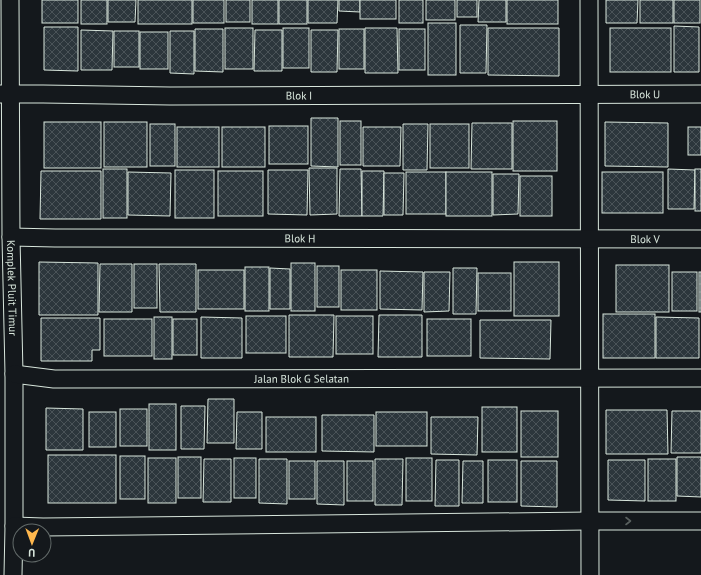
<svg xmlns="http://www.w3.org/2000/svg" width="701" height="575" viewBox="0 0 701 575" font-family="'PT Sans',sans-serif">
	<defs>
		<pattern id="building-cross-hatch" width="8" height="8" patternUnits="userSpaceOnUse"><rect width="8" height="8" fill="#2c363c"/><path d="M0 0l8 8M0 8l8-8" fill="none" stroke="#4a5358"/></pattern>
	</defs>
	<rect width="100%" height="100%" fill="#14181c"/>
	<g fill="url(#building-cross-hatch)" stroke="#d8e6dc">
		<rect x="42" y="0" width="36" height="23"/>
		<rect x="81" y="0" width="26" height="24"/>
		<path d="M108,0h28l-1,22h-27z"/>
		<rect x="138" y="0" width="54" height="24"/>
		<rect x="193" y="0" width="31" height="23"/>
		<rect x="226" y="0" width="24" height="22"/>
		<rect x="252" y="0" width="26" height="24"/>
		<rect x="279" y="0" width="28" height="24"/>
		<path d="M308,0h30l-1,23h-29z"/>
		<path d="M339,0h21v12l-21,-1z"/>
		<rect x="360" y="0" width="36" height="19"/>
		<rect x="399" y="0" width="24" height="23"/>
		<rect x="426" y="0" width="29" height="20"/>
		<rect x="457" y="0" width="20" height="17"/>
		<path d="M479,0h27v22h-28z"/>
		<rect x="507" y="0" width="51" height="24"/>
		<path d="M606,0h32l-1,23h-31z"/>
		<rect x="640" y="0" width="33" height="23"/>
		<rect x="674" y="0" width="26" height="23"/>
		<rect x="428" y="23" width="28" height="52"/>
		<path d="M460,25h27l-1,48h-26z"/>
		<path d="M674,26l25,1v45h-25z"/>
		<path d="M44,27h34v44l-34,-1z"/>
		<rect x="225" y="28" width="28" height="41"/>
		<rect x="283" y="28" width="26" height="40"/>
		<path d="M365,28h32l1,45h-33z"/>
		<path d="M488,28h71v48l-71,-1z"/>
		<rect x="610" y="28" width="61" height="44"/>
		<path d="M195,29h28v43l-28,-1z"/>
		<rect x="339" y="29" width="25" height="40"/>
		<rect x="399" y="29" width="26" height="41"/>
		<path d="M81,30l32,1 -1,39h-31z"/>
		<path d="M255,30h27v41h-28z"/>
		<path d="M311,30h27l-1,42h-26z"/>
		<rect x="114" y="31" width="25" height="36"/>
		<path d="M170,31h24v43l-24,-1z"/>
		<rect x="140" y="32" width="28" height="37"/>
		<path d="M311,118h27v49l-27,-1z"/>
		<rect x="340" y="121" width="21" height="44"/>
		<rect x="513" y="121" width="44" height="50"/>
		<rect x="44" y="122" width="57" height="46"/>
		<rect x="104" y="122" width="43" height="45"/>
		<path d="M605,122l63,1v44l-63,-1z"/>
		<path d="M472,123h40v46h-41z"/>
		<rect x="150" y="124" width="25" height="42"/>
		<path d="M403,124h25l-1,46h-24z"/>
		<rect x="430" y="124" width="39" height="44"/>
		<rect x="269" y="126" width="39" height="38"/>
		<rect x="177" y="127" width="42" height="40"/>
		<rect x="222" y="127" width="43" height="40"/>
		<path d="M363,127h38l-1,39h-37z"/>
		<rect x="688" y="127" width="13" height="28"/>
		<path d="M309,168h28v46l-27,1z"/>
		<rect x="103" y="169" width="24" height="49"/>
		<path d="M340,169h21l1,47h-23z"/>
		<path d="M668,169l27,1 -1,39h-26z"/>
		<rect x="695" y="169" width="6" height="42"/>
		<rect x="175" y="170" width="39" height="48"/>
		<path d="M268,170h40l-1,45 -39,-1z"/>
		<path d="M41,171h60v48h-61z"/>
		<rect x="218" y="171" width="45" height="45"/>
		<path d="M362,171h22l-1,45h-21z"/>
		<path d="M128,172l43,1 -1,43 -42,-1z"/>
		<rect x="406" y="172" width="40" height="42"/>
		<rect x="446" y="172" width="46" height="44"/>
		<rect x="602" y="172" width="61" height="41"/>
		<path d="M384,173h20l-1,42h-19z"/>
		<path d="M493,174h26l-1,40 -25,1z"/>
		<rect x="520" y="176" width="32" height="40"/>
		<path d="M39,262l59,1v52h-59z"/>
		<rect x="514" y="262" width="45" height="54"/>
		<rect x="291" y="263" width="24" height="48"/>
		<path d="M100,264h32v48h-33z"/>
		<rect x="134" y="264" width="23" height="44"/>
		<path d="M159,264h37v48h-36z"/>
		<rect x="616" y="265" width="53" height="47"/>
		<rect x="317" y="266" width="22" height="41"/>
		<rect x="245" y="267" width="24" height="44"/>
		<path d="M270,268l20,1v40h-20z"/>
		<path d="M453,268h24l-1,46h-23z"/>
		<rect x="198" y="270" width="46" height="39"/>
		<rect x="341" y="270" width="36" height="40"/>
		<path d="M380,271l43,1 -1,38 -42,-1z"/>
		<path d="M424,272h26l-1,39 -25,1z"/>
		<rect x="672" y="272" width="25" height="39"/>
		<rect x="699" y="272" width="2" height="40"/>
		<rect x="478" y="273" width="33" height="38"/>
		<rect x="603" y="314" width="52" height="44"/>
		<path d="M289,315h45l-1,42h-44z"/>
		<path d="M379,315h43v42h-44z"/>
		<rect x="246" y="316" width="40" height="37"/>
		<rect x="336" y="316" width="37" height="38"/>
		<rect x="154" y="317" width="18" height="42"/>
		<path d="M201,317l41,1v40h-41z"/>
		<path d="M656,317l43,1v40h-43z"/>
		<path d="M41,318h59v32h-8v11h-51z"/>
		<rect x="104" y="319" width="48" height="37"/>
		<rect x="173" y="319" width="24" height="36"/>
		<rect x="427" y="319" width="44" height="37"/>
		<path d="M480,320h71l-1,39 -70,-1z"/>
		<path d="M208,399h26v44h-27z"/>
		<rect x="149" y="404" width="27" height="46"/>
		<path d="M181,406h24l-1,43h-23z"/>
		<rect x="482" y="407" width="35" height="45"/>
		<path d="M46,408l37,1v41h-37z"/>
		<rect x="120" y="409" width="27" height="37"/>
		<path d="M606,410h61l1,44h-62z"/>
		<rect x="521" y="411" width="37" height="46"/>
		<path d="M672,411h29v42h-30z"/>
		<rect x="89" y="412" width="27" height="35"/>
		<path d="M237,412h25v37h-26z"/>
		<rect x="376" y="412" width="51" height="34"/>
		<path d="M322,415h52v37l-52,-1z"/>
		<rect x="266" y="417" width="50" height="35"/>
		<path d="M431,417h47l-1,38 -46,-1z"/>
		<rect x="48" y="455" width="68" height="48"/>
		<rect x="120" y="456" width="25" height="43"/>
		<rect x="178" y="457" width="23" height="41"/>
		<path d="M677,457h24v40l-24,-1z"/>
		<rect x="148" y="458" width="28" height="45"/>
		<rect x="234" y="458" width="22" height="40"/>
		<rect x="406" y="458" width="26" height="43"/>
		<path d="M204,459h27v43h-28z"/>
		<path d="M259,459h28v45l-28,-1z"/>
		<path d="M375,459h28l-1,46h-27z"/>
		<rect x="648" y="459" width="28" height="42"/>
		<path d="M436,460h23v46h-24z"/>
		<rect x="488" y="460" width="29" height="42"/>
		<path d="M608,460h37v41l-37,-1z"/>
		<rect x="289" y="461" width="26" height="38"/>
		<path d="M317,461h27v44l-27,-1z"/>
		<rect x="347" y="461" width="26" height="40"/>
		<path d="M463,461h20v42h-21z"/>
		<path d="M521,461h36v46l-36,-1z"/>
	</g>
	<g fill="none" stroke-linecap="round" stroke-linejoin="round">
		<defs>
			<g id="street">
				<path id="s1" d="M10,0l1,237 3,137v152l-1,49"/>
				<path d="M589,0l1,575"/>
				<path id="s2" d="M0,94h43l127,2 531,-2"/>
				<path id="s3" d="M11,237l44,1 646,1"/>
				<path id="s4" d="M14,374l40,5 647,-1"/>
				<path d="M14,526l29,1 546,-6h112"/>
			</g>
		</defs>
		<use href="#street" stroke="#d8e6dc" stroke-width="19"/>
		<use href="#street" stroke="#14181c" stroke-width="17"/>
	</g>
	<defs><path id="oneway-chevron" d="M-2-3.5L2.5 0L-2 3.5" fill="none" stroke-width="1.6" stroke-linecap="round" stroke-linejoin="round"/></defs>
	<use stroke="#59605f" href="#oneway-chevron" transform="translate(628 521)"/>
	<g text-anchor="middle" stroke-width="3" stroke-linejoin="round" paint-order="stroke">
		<g font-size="11" fill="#d8e6dc" stroke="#14181c">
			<text dy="4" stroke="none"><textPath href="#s2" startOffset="645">Blok U</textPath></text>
			<text dy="4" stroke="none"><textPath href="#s2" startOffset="299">Blok I</textPath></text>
			<text dy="4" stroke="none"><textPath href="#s3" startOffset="289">Blok H</textPath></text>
			<text dy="4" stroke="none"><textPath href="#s3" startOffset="634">Blok V</textPath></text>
			<text dy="4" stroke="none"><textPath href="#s1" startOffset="288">Komplek Pluit Timur</textPath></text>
			<text dy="4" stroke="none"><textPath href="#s4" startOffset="288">Jalan Blok G Selatan</textPath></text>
		</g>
	</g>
	<g transform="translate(32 543) rotate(181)"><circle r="19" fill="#14181c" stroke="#626a69"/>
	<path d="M0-3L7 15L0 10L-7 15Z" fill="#ffb74d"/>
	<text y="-6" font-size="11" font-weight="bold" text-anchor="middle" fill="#d8e6dc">U</text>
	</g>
</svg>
